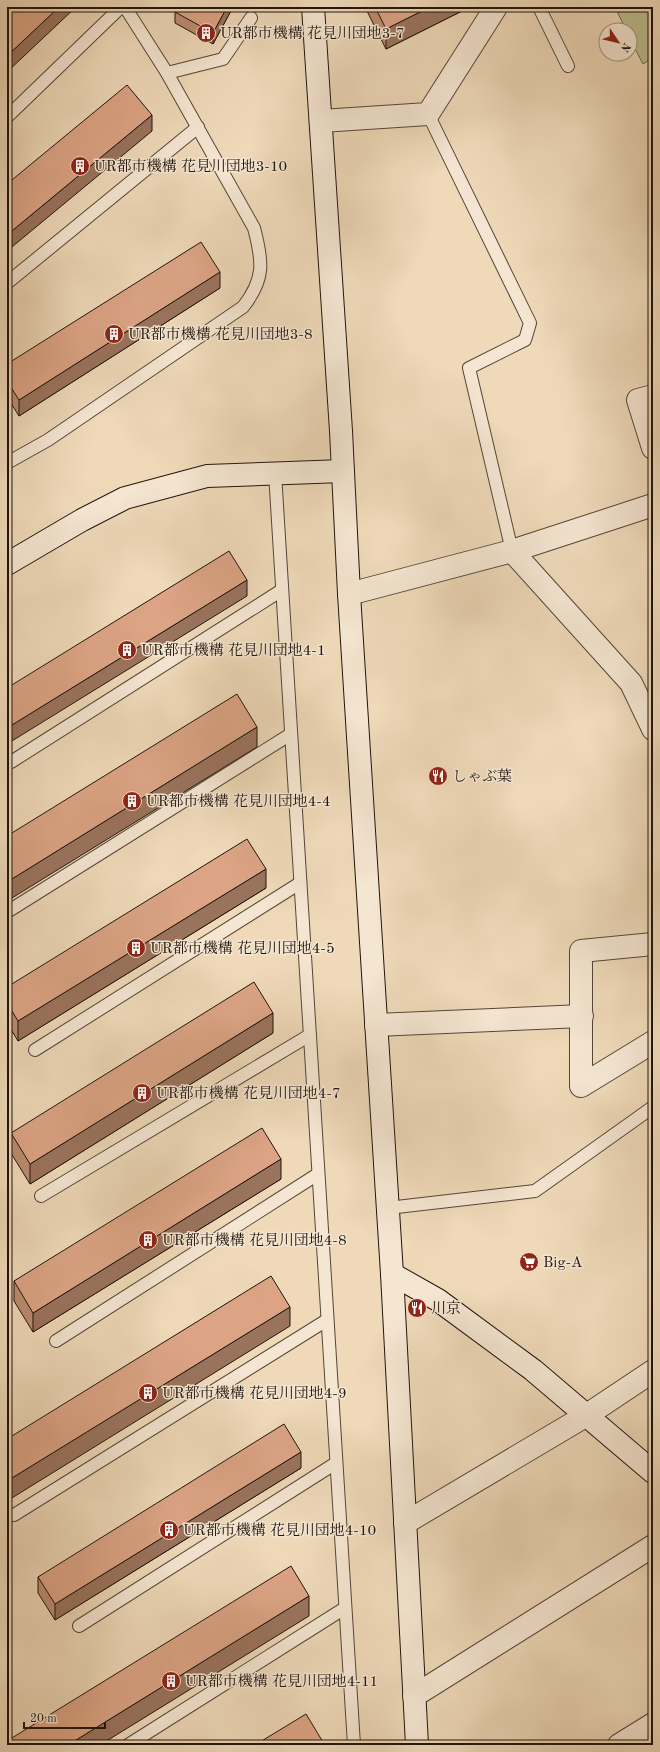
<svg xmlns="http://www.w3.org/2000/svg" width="660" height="1752" viewBox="0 0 660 1752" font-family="'Old Standard TT','Noto Serif JP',serif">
	<rect width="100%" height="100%" fill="#efd9b9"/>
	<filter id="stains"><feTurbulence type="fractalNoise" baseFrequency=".005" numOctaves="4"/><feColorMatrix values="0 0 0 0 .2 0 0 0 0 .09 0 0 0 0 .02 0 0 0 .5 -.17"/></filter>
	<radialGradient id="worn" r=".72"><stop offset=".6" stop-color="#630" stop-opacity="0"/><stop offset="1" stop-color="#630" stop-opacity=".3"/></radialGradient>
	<path fill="#bcbe8d" stroke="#6e6a4d" d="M615,7h38v51l-10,6 -13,-25v-9h-4z"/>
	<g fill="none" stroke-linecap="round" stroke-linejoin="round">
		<defs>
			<g id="lane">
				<path d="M539,7l29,59"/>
				<path d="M167,73l56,-14 28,-41"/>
				<path d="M428,114l102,209 -5,17 -56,28 43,183"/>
				<path d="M7,117l114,-110"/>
				<path d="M7,283l191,-156"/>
				<path d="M7,463l41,-23 195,-133c22,-28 20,-45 11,-79l-87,-155 -42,-66"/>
				<path d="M275,473l79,1272"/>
				<path d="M11,762l271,-172"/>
				<path d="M7,912l284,-178"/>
				<path d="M35,1050l265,-167"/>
				<path d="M41,1196l269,-161"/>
				<path d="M388,1208l147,-17 118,-84"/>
				<path d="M56,1341l262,-167"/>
				<path d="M14,1515l313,-195"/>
				<path d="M79,1626l257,-163"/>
				<path d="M128,1745l217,-137"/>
			</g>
			<g id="street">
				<path d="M321,121l107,-7 68,-107"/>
				<path d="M653,396l-15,4 15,48"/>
				<path d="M512,551l119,132 22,46"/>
				<path d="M349,594l163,-43 141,-46"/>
				<path d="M653,944l-72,7v135l72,-44"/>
				<path d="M376,1025l206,-9"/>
				<path d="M405,1523l182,-108 66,-44"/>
				<path d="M414,1696l239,-150"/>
				<path d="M619,1745l34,-21"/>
			</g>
			<g id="secondary">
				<path d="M313,7l28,424 8,163 43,680 25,471"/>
				<path d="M7,564l75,-44 43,-22 82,-22 136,-5"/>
				<path d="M392,1274l46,26 95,70 120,102"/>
			</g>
		</defs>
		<use href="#lane" stroke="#534638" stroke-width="14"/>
		<use href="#street" stroke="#534638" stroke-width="24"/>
		<use href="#secondary" stroke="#1f150d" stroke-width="24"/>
		<use href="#lane" stroke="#f5e6d2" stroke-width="12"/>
		<use href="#street" stroke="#f5e6d2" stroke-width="22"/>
		<use href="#secondary" stroke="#f5e6d2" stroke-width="22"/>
	</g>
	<g fill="#bd8d72" stroke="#1f150d">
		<path d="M233,7l-20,37 -38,-21v-11z"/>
		<path d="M365,7h105l-84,42z"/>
		<path d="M220,288l-201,128 -12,-19v-33z"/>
		<path d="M266,888l-248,153 -11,-18v-36z"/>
		<path d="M273,1033l-243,151 -19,-31v-20z"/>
		<path d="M281,1179l-248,153 -19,-31v-20z"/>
		<path d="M301,1468l-246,152 -17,-27v-16z"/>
	</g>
	<g fill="#9a735d" stroke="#1f150d">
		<path d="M59,7h17l-69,65v-16z"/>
		<path d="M227,7h6l-20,37v-11z"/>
		<path d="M430,7h40l-84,42v-20z"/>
		<path d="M152,115v16l-145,120v-16z"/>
		<path d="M220,272v16l-201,128v-16z"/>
		<path d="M247,580v16l-240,148v-16z"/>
		<path d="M257,727v20l-250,154v-19z"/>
		<path d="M266,869v19l-248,153v-20z"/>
		<path d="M273,1013v20l-243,151v-20z"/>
		<path d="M281,1159v20l-248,153v-19z"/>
		<path d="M290,1307v19l-283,175v-20z"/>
		<path d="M301,1452v16l-246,152v-16z"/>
		<path d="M309,1596v20l-209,129h-32z"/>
		<path d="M323,1742v3h-4z"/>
	</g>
	<g fill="#dca485" stroke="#1f150d">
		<path d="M7,7h52l-52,49z"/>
		<path d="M177,7h50l-14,26 -38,-21z"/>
		<path d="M375,7h55l-44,22z"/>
		<path d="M127,85l25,30 -145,120v-51z"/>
		<path d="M201,242l19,30 -201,128 -12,-19v-17z"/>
		<path d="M229,551l18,29 -240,148v-40z"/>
		<path d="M237,694l20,33 -250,155v-46z"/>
		<path d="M247,839l19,30 -248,152 -11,-18v-16z"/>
		<path d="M254,982l19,31 -243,151 -19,-31z"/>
		<path d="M262,1128l19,31 -248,154 -19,-32z"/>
		<path d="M271,1276l19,31 -283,174v-42z"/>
		<path d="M284,1424l17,28 -246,152 -17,-27z"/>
		<path d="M291,1566l18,30 -241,149h-61v-4z"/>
		<path d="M306,1714l17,28 -4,3h-64z"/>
	</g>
	<defs>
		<symbol id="building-disc" viewBox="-11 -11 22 22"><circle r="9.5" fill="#8f2418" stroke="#f5e6d2"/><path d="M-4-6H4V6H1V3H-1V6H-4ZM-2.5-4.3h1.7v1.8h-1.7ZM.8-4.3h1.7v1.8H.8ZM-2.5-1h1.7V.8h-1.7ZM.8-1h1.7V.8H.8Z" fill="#fff"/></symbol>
		<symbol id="restaurant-disc" viewBox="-11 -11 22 22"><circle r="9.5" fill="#8f2418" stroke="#f5e6d2"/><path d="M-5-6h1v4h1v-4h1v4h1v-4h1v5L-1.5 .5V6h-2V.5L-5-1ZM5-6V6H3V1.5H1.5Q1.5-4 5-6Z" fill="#fff"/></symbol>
		<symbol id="supermarket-disc" viewBox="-11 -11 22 22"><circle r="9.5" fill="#8f2418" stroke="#f5e6d2"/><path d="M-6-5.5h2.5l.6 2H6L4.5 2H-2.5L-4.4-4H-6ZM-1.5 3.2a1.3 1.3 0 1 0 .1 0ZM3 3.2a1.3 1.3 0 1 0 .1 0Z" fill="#fff"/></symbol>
	</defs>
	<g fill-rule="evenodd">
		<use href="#building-disc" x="195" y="22" width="22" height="22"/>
		<use href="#building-disc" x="69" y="155" width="22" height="22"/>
		<use href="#building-disc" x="103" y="323" width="22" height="22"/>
		<use href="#building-disc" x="116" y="639" width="22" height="22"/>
		<use href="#restaurant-disc" x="427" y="765" width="22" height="22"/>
		<use href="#building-disc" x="121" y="790" width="22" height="22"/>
		<use href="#building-disc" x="125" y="937" width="22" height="22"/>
		<use href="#building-disc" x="131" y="1082" width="22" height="22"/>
		<use href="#building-disc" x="137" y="1229" width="22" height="22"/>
		<use href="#supermarket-disc" x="518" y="1251" width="22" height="22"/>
		<use href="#restaurant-disc" x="406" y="1297" width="22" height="22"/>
		<use href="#building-disc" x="137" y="1382" width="22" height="22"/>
		<use href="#building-disc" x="158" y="1519" width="22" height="22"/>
		<use href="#building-disc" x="160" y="1670" width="22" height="22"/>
	</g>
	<g text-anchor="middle" stroke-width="3" stroke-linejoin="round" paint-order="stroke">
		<g font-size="15" fill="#1f150d" stroke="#f5e6d2" text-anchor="start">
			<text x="220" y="38">UR都市機構 花見川団地3-7</text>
			<text x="94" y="171">UR都市機構 花見川団地3-10</text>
			<text x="128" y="339">UR都市機構 花見川団地3-8</text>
			<text x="141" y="655">UR都市機構 花見川団地4-1</text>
			<text x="452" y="781">しゃぶ葉</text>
			<text x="146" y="806">UR都市機構 花見川団地4-4</text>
			<text x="150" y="953">UR都市機構 花見川団地4-5</text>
			<text x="156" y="1098">UR都市機構 花見川団地4-7</text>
			<text x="162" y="1245">UR都市機構 花見川団地4-8</text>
			<text x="543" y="1267">Big-A</text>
			<text x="431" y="1313">川京</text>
			<text x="162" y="1398">UR都市機構 花見川団地4-9</text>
			<text x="183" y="1535">UR都市機構 花見川団地4-10</text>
			<text x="185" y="1686">UR都市機構 花見川団地4-11</text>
		</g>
	</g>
	<rect width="660" height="1752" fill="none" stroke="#efd9b9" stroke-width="24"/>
	<rect x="8" y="8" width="644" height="1736" fill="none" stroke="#1f150d" stroke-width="2"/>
	<rect x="12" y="12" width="636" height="1728" fill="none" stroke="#1f150d"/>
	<g transform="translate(618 42) rotate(125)"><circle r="19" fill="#f5e6d2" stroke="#9f9283"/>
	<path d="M0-3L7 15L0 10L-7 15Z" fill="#8f2418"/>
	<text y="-6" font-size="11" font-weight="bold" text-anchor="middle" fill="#1f150d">N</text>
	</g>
	<path d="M24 1722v6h81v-6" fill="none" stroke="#1f150d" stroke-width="2"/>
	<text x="30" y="1722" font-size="12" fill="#1f150d" stroke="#f5e6d2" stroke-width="3" paint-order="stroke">20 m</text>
	<rect width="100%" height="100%" filter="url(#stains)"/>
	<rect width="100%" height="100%" fill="url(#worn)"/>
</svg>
